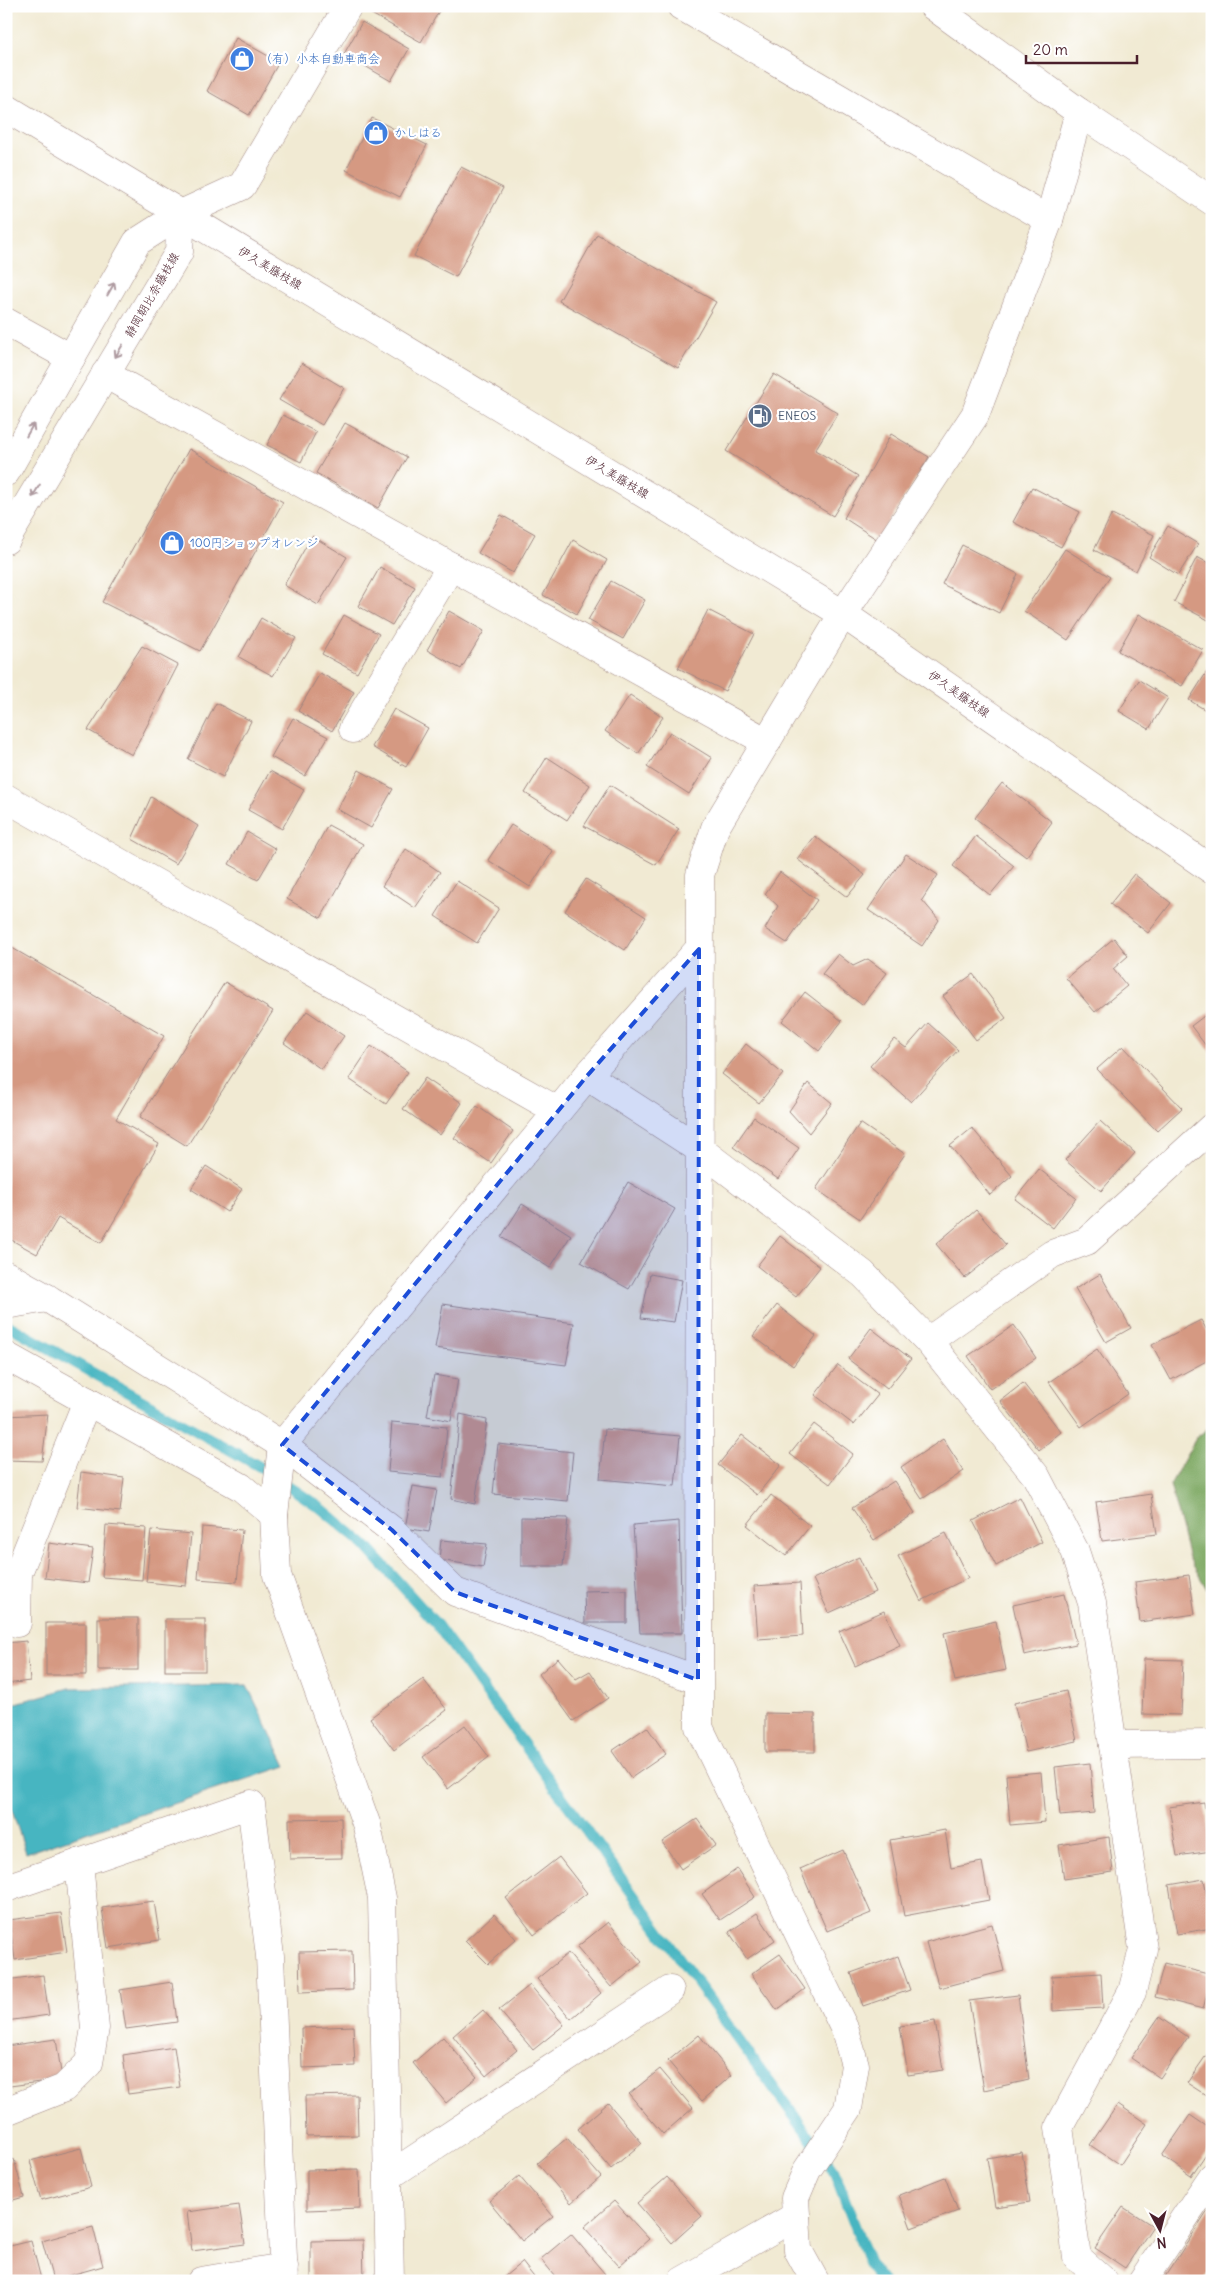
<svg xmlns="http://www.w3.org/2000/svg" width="1218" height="2287" viewBox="0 0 1218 2287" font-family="Delius,'Klee One',sans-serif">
	<rect width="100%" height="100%" fill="#fff"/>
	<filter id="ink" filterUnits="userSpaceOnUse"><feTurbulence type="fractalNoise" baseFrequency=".02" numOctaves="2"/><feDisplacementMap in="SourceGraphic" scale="10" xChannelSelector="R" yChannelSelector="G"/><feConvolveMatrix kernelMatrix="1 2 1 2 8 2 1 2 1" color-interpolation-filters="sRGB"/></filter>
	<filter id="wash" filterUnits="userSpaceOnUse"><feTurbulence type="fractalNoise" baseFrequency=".0096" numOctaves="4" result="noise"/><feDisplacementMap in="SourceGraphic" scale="20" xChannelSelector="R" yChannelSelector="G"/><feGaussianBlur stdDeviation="1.12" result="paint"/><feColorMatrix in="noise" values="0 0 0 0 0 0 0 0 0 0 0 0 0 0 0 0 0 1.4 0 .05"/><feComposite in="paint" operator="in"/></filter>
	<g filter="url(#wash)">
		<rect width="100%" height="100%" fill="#f1ead3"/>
		<path fill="#7ca760" stroke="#636346" d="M1212,1425v173l-23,-40 -19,-73 26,-47z"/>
		<path fill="#46b5c1" stroke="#486a76" d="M247,1685l39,81 -260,87 -20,-61v-86l63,-18z"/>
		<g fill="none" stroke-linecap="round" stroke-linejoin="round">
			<path stroke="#46b5c1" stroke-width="11" d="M6,1324l258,145 58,40 43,36 72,80 397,546 36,95 12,15"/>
		</g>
		<g id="blocks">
			<g fill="#d59982">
				<path d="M371,6h71l-21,36 -53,-30z"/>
				<path d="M362,22l47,27 -18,32 -47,-27z"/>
				<path d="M236,38l43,24 -30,53 -42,-24z"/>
				<path d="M372,118l55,27 -27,52 -54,-27z"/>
				<path d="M461,167l42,21 -47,89 -42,-21z"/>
				<path d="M597,234l119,68 -38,66 -119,-67z"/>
				<path d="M302,363l42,25 -22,37 -43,-25z"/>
				<path d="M774,374l64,39 -23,37 43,26 -25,40 -107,-65z"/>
				<path d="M283,415l33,17 -15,30 -34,-17z"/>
				<path d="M345,423l62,34 -29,51 -62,-35z"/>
				<path d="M891,434l38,23 -51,83 -34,-22z"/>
				<path d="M189,449l94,53 -83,149 -98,-49z"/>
				<path d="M1032,487l48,25 -19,35 -48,-25z"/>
				<path d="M1112,514l42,21 -18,36 -42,-21z"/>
				<path d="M501,515l34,19 -22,39 -35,-20z"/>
				<path d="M1168,526l30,18 -20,31 -29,-18z"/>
				<path d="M312,536l35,21 -29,48 -34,-20z"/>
				<path d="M573,540l34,20 -30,54 -34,-19z"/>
				<path d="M962,545l56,29 -19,39 -57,-29z"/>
				<path d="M1065,549l45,28 -42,63 -44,-29z"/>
				<path d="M1197,557l15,8v57l-38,-20z"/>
				<path d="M380,567l35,20 -23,38 -34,-19z"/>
				<path d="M611,581l34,19 -22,39 -35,-19z"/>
				<path d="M708,610l46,24 -29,57 -47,-23z"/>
				<path d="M449,611l35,20 -23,38 -34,-19z"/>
				<path d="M1139,614l64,36 -21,36 -64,-35z"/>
				<path d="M344,615l35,19 -22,39 -35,-19z"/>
				<path d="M261,618l35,20 -23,38 -34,-19z"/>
				<path d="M142,646l36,19 -46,90 -44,-25z"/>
				<path d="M1208,670l4,2v42l-23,-14z"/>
				<path d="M320,673l34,19 -22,39 -34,-20z"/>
				<path d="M1139,680l29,18 -19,31 -30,-18z"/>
				<path d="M630,695l33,22 -25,37 -33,-23z"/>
				<path d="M216,703l35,18 -28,56 -35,-18z"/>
				<path d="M394,709l34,19 -22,39 -34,-20z"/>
				<path d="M293,718l35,19 -23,39 -34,-19z"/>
				<path d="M670,732l42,26 -23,36 -42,-27z"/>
				<path d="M547,757l43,28 -23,35 -42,-27z"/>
				<path d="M359,770l34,19 -22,39 -34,-19z"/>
				<path d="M270,771l34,19 -22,39 -34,-19z"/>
				<path d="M1002,783l50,39 -26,35 -51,-39z"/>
				<path d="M610,785l69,44 -23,36 -72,-39z"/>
				<path d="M151,797l47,29 -22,38 -44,-25z"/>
				<path d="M328,825l35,19 -42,74 -34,-19z"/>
				<path d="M511,825l42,26 -23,36 -42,-27z"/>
				<path d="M247,832l29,17 -18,31 -29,-16z"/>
				<path d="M815,836l50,39 -18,22 -50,-38z"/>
				<path d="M976,836l38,30 -24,29 -37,-29z"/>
				<path d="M406,849l34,23 -25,36 -33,-22z"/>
				<path d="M906,854l32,21 -16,25 17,20 -17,26 -54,-36z"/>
				<path d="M780,872l37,28 -30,43 -22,-14 13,-23 -13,-12z"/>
				<path d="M1134,874l37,29 -23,30 -38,-29z"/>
				<path d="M586,879l60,38 -21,33 -60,-39z"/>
				<path d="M457,881l42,27 -22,35 -42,-27z"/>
				<path d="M1114,938l14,18 -15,13 14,17 -32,26 -29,-34z"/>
				<path d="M7,945l157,91 -48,83 43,25 -58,99 -43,-25 -21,36 -31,-17z"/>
				<path d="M838,954l15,12 15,-7 19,14 -25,32 -40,-31z"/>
				<path d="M973,974l33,44 -30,22 -33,-44z"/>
				<path d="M225,982l48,29 -86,135 -47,-29z"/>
				<path d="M805,992l37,29 -23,30 -37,-30z"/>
				<path d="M1212,1010v44l-21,-28z"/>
				<path d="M307,1011l37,25 -23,33 -37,-26z"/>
				<path d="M928,1023l30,27 -47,52 -41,-36 24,-27 12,9z"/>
				<path d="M746,1044l37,30 -24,29 -37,-29z"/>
				<path d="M371,1046l37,26 -22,32 -37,-25z"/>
				<path d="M1123,1046l59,62 -25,23 -60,-62z"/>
				<path d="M425,1078l37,25 -22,32 -37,-26z"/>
				<path d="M808,1083l24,20 -23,30 -20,-22z"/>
				<path d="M477,1106l36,25 -22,32 -37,-25z"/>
				<path d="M754,1117l45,31 -21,31 -45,-32z"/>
				<path d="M1100,1121l35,32 -34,38 -36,-31z"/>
				<path d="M860,1123l45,31 -45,65 -44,-30z"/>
				<path d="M972,1128l40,48 -22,19 -40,-49z"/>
				<path d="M206,1166l36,23 -15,23 -36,-23z"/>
				<path d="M1039,1169l37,29 -23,30 -38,-29z"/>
				<path d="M628,1182l47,27 -46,80 -48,-27z"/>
				<path d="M522,1204l49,31 -21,33 -49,-31z"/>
				<path d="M976,1210l30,35 -41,33 -29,-34z"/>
				<path d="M780,1236l40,31 -24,30 -39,-31z"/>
				<path d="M650,1274l32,6 -8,42 -33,-4z"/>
				<path d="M1100,1274l31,54 -25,14 -31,-53z"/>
				<path d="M443,1304l131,19 -8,42 -131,-17z"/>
				<path d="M777,1305l39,31 -23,30 -40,-30z"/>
				<path d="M1201,1320l11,19v19l-41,22 -19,-35z"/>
				<path d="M1014,1325l22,33 -46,31 -22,-33z"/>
				<path d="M871,1328l40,31 -24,30 -39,-30z"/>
				<path d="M1097,1349l31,45 -47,33 -32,-45z"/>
				<path d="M838,1365l40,30 -24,30 -39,-30z"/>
				<path d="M434,1375l24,4 -7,42 -24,-5z"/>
				<path d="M1023,1383l38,49 -22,18 -39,-49z"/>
				<path d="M48,1414l-6,47 -36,-1v-44z"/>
				<path d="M460,1414l27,6 -12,84 -24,-5z"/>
				<path d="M392,1422l55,5 -4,50 -55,-5z"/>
				<path d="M814,1424l39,30 -23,30 -40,-30z"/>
				<path d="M605,1429l75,7 -5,50 -75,-7z"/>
				<path d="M742,1435l39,30 -24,30 -39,-30z"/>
				<path d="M943,1439l21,32 -42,28 -21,-32z"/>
				<path d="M498,1444l75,8 -5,49 -75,-7z"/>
				<path d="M81,1472l43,6 -4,34 -43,-5z"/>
				<path d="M894,1481l21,32 -41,27 -22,-32z"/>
				<path d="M413,1486l24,4 -8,42 -24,-4z"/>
				<path d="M1151,1494l6,40 -55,7 -6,-39z"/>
				<path d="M771,1495l39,31 -24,30 -39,-31z"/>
				<path d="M1020,1497l22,45 -46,24 -23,-45z"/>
				<path d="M521,1517l47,1 -5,48h-42z"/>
				<path d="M679,1521l3,112h-42l-7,-108z"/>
				<path d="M106,1525l40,3 -4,52 -40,-3z"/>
				<path d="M202,1527l40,3 -5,52 -39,-3z"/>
				<path d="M151,1530l40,4 -5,52 -40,-4z"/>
				<path d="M946,1533l22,45 -47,23 -23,-45z"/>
				<path d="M441,1540l46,4 -4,23 -44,-7z"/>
				<path d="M49,1543l44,6 -5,34 -43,-5z"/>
				<path d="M859,1557l16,35 -46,21 -16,-34z"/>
				<path d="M1189,1575l6,39 -55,8 -5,-40z"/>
				<path d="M800,1583l3,53 -45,3 -4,-53z"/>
				<path d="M627,1590v33h-42l-1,-32z"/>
				<path d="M1064,1594l12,50 -52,11 -11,-50z"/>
				<path d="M884,1611l16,34 -45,21 -16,-35z"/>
				<rect x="98" y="1618" width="40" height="52"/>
				<rect x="165" y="1619" width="40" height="52"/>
				<path d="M996,1621l10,49 -51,11 -11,-48z"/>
				<rect x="46" y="1623" width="40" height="52"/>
				<path d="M26,1641l4,40 -24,3v-41z"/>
				<path d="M558,1658l18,21 14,-8 18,27 -35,23 -34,-47z"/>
				<path d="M1144,1659l39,1 -2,55 -39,-1z"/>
				<path d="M423,1679l24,31 -53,40 -24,-32z"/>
				<path d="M1066,1691l11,50 -51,11 -12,-49z"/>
				<path d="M765,1713l50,1v38h-50z"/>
				<path d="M465,1725l24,32 -41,32 -25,-32z"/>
				<path d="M647,1727l19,27 -35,24 -19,-27z"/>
				<path d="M1090,1763l4,50 -34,3 -5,-49z"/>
				<path d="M1041,1772l4,50 -35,3 -4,-50z"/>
				<path d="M1204,1802l8,49 -35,5 -8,-49z"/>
				<path d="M341,1818l1,40 -52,1 -1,-40z"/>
				<path d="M697,1819l19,26 -35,24 -19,-27z"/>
				<path d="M945,1830l6,38 31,-6 7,38 -85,16 -14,-76z"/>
				<path d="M1109,1837l4,35 -49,7 -5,-34z"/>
				<path d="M843,1850l28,63 -44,18 -27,-62z"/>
				<path d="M559,1857l28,36 -53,42 -28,-37z"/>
				<path d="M737,1869l18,28 -35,23 -18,-26z"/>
				<path d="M1204,1879l8,49 -35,6 -8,-49z"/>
				<path d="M154,1901l6,39 -52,8 -6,-40z"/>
				<path d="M61,1913l6,39 -52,8 -6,-40z"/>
				<path d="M757,1913l18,27 -28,19 -18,-27z"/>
				<path d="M494,1914l22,25 -28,25 -23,-23z"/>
				<path d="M608,1922l34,40 -31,25 -34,-40z"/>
				<path d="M992,1924l12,47 -65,17 -13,-46z"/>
				<path d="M352,1951l1,39 -53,2 -1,-40z"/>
				<path d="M568,1953l33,40 -30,26 -34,-40z"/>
				<path d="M780,1954l25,35 -28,21 -26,-36z"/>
				<path d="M898,1956l12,34 -47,16 -12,-33z"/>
				<path d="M1164,1963l48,12 -9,34 -48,-12z"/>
				<path d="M1101,1973l2,35 -50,3 -1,-35z"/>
				<path d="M43,1975l6,40 -43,6v-41z"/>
				<path d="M172,1982l5,40 -51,7 -6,-39z"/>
				<path d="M530,1985l34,40 -31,25 -34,-40z"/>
				<path d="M1018,1995l11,85 -45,10 -15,-89z"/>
				<path d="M483,2010l34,40 -31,26 -33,-40z"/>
				<path d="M1159,2017l29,20 -28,41 -29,-20z"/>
				<path d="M935,2021l8,49 -35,5 -8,-49z"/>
				<path d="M353,2026l2,40 -53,2 -1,-40z"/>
				<path d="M699,2035l33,40 -30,26 -34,-40z"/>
				<path d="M443,2037l34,40 -31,26 -33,-40z"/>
				<path d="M56,2039l6,40 -52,7 -4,-40z"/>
				<path d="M174,2047l6,40 -52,7 -5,-39z"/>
				<path d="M1212,2047v52l-25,-16z"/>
				<path d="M660,2069l33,39 -30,26 -34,-40z"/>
				<path d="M357,2095l1,40 -52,1 -1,-40z"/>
				<path d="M608,2103l34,40 -31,26 -33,-40z"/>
				<path d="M1118,2104l29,20 -27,41 -30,-20z"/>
				<path d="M1190,2115l22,15v15l-21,31 -29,-20z"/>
				<path d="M567,2138l34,39 -30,26 -34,-40z"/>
				<path d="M81,2148l10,39 -50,13 -11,-39z"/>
				<path d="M1022,2152l8,50 -35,5 -8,-49z"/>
				<path d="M14,2159l10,38 -18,5v-41z"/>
				<path d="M359,2169l1,39 -53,2v-40z"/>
				<path d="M519,2176l34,40 -31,25 -33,-40z"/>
				<path d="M667,2177l35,39 -30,27 -35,-40z"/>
				<path d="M945,2177l13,34 -47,17 -12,-33z"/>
				<path d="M614,2201l35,38 -30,27 -35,-39z"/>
				<path d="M239,2205l6,39 -53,7 -5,-39z"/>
				<path d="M1212,2205v62l-10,14h-40z"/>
				<path d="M1123,2207l30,19 -28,42 -30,-20z"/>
				<path d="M93,2227l10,39 -50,14 -11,-39z"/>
				<path d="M571,2234l34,40 -8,7h-38l-18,-22z"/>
				<path d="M363,2240l1,39 -53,2v-40z"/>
				<path d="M31,2241l10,38 -35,2v-34z"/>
				<path d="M522,2262l15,19h-38z"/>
			</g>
		</g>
	</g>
	<g filter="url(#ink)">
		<use href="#blocks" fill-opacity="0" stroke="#9e847f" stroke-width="1"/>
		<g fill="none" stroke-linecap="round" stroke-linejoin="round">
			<defs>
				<g id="minor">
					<path d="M681,6l368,214"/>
					<path d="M933,6l146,106 133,89"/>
					<path d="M181,214l61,-28 106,-180"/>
					<path d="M6,322l65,36"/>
					<path d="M105,374l662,368"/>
					<path d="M353,729l98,-163"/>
					<path d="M6,798l552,313"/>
					<path d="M587,1076l111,72 165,126 65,67 108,135 39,75 17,52 51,346 -11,43 -73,135 18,130 27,24"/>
					<path d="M6,1275l41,23 235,147 110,85 63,62 243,88"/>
					<path d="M6,1305l41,-7"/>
					<path d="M928,1341l124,-87 35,-13 125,-114"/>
					<path d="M6,1356l235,131 33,28"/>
					<path d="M17,1623l1,-50 69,-172"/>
					<path d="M1113,1745l99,-1"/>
					<path d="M6,1888l245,-84 19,152 14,325"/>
					<path d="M6,2111l58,-23 25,-25 6,-35 -16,-165"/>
					<path d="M389,2176l281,-186"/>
					<path d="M201,2281l83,-14"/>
					<path d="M390,2281l-8,-383 -15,-72 -90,-251 -3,-60 8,-70 305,-369 112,-127"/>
					<path d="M682,2281l114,-65"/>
					<path d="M815,2281l-17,-31 -3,-52 12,-28 41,-61 7,-44 -10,-35 -146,-303 1,-852 15,-47 128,-214 132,-199 74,-195 30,-108"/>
					<path d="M1142,2281l70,-104"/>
				</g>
				<g id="secondary">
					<path d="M6,108l837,506 369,256"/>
					<path d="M6,472l131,-230 44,-28"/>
					<path d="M6,540l173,-288 2,-38"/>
				</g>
			</defs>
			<use href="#minor" stroke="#9e847f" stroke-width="29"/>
			<use href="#secondary" stroke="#9e847f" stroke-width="29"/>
			<use href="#minor" stroke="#fff" stroke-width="28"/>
			<use href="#secondary" stroke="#fff" stroke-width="28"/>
		</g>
		<defs><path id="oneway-shaft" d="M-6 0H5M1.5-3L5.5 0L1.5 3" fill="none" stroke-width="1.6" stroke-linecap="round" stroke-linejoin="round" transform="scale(1.25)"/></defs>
		<g stroke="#ae9aa0">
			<use href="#oneway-shaft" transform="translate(111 289) rotate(-60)"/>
			<use href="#oneway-shaft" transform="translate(119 351) rotate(121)"/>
			<use href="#oneway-shaft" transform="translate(30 430) rotate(-60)"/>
			<use href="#oneway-shaft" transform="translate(36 491) rotate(121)"/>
		</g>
	</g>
	<path fill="#1d4ed8" fill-opacity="0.2" stroke="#1d4ed8" stroke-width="4" stroke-dasharray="10 6" stroke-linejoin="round" d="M699,949l-1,731 -243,-88 -63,-62 -110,-85 305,-369z"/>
	<defs>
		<symbol id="shop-disc" viewBox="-11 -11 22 22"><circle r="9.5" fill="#3f7fe0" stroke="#fff"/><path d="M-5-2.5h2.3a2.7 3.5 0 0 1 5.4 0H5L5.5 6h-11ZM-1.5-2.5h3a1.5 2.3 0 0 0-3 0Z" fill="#fff"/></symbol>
		<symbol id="fuel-disc" viewBox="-11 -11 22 22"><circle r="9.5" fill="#5c6f8a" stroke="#fff"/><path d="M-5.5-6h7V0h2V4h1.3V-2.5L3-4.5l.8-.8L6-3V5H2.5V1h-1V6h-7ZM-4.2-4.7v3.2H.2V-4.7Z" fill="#fff"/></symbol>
	</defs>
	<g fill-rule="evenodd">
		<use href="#shop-disc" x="228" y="45" width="28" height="28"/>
		<use href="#shop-disc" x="362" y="119" width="28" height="28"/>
		<use href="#fuel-disc" x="746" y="402" width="28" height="28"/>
		<use href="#shop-disc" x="158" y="529" width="28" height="28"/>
	</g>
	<g text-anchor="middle" stroke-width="4.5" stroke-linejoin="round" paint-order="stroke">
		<g font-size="12" fill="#366cbe" stroke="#fff" text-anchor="start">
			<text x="260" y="63">（有）小本自動車商会</text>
			<text x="394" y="137">かしはる</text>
			<text x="190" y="547">100円ショップオレンジ</text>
		</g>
		<g font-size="12" fill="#4a1f2b" stroke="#fff">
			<text transform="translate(270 268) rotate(31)" y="4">伊久美藤枝線</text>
			<text transform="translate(152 295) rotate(-60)" y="4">静岡朝比奈藤枝線</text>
			<text transform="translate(617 477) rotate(31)" y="4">伊久美藤枝線</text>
			<text transform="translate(959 694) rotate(35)" y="4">伊久美藤枝線</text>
		</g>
		<g font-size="12" fill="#4e5e75" stroke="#fff" text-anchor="start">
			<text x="778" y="420">ENEOS</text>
		</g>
	</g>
	<rect width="1218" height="2287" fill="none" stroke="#fff" stroke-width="25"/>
	<g transform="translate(1160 2230) rotate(173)" stroke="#ffffff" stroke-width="4" paint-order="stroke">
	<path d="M0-4L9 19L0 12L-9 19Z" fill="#4a1f2b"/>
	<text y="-8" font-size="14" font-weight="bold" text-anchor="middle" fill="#4a1f2b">N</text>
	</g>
	<path d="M1026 55v8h111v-8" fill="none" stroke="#4a1f2b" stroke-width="2.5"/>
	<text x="1033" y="55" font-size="15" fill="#4a1f2b" stroke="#ffffff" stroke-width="4" paint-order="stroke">20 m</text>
</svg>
